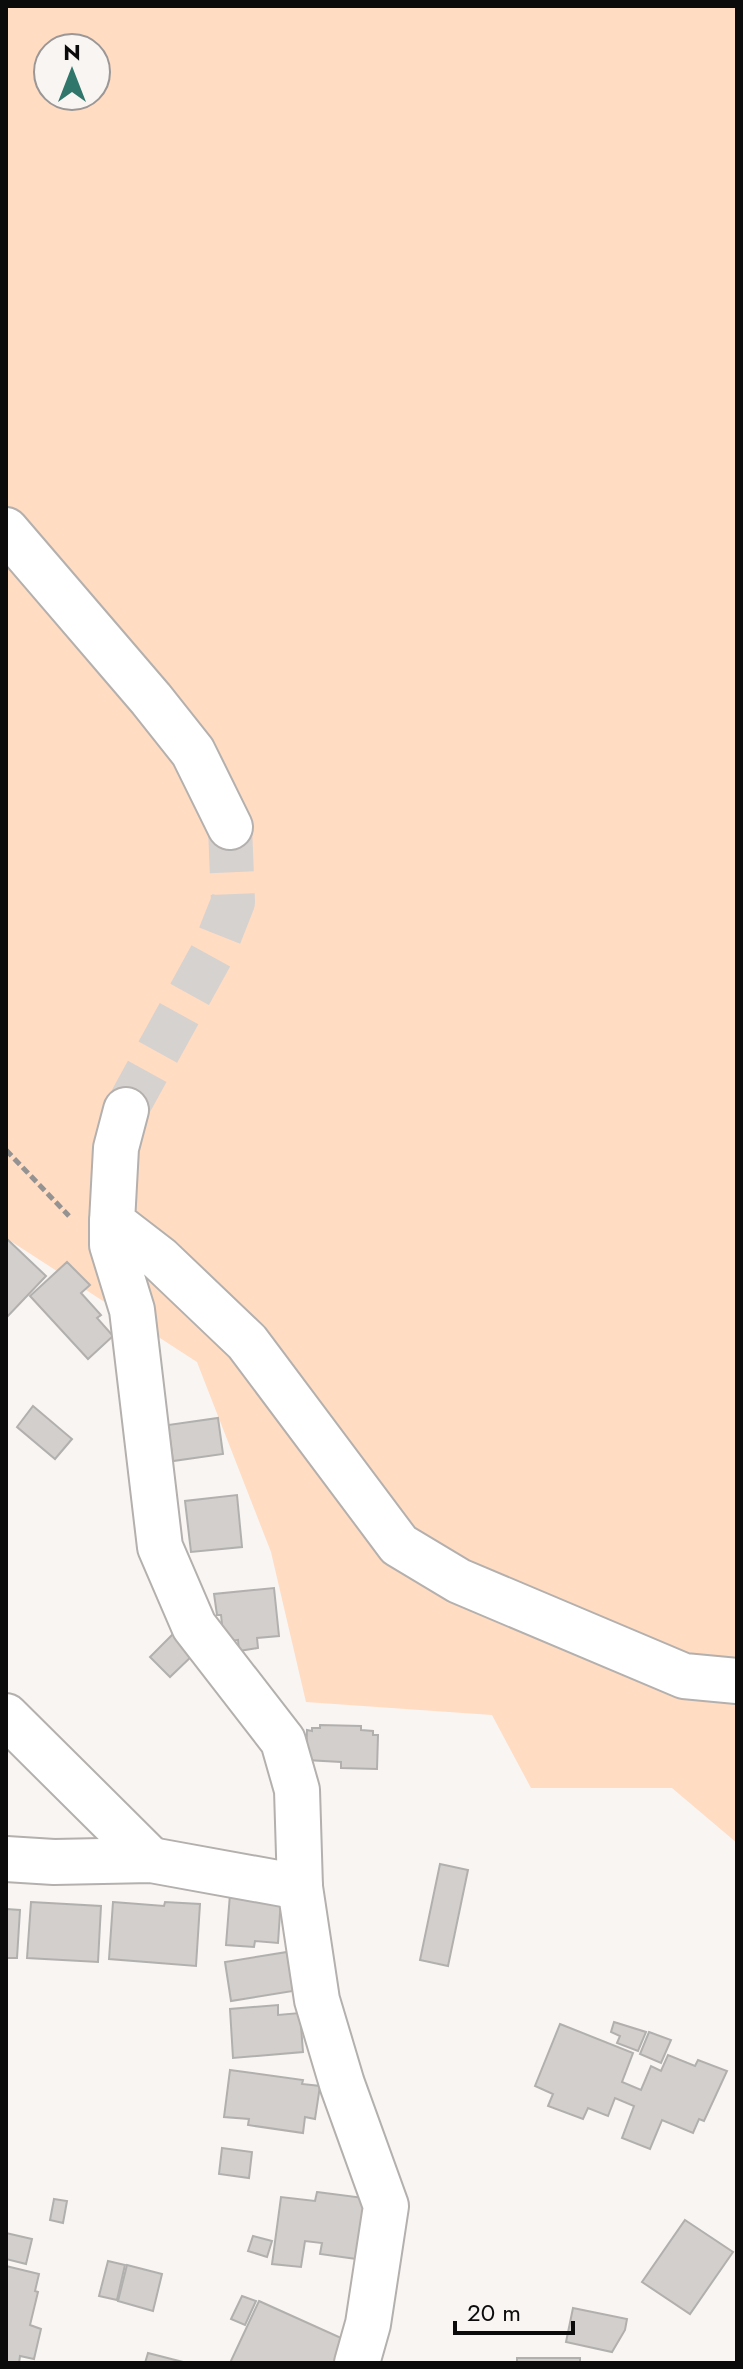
<svg xmlns="http://www.w3.org/2000/svg" width="743" height="2369" viewBox="0 0 743 2369" font-family="Jost,sans-serif">
	<rect width="100%" height="100%" fill="#f8f5f3"/>
	<path fill="#ffdcc2" fill-rule="evenodd" d="M6,6h731v1837l-65,-55h-141l-39,-73 -186,-13 -35,-150 -74,-190 -191,-124zM48,48h48v48h-48z"/>
	<g fill="#d2cfcd" stroke="#b2b0ae" stroke-width="2">
		<path d="M7,1239l39,37 -40,42v-78z"/>
		<path d="M67,1262l23,23 -9,8 20,22 -4,3 16,18 -25,23 -58,-63z"/>
		<path d="M33,1406l39,33 -17,20 -38,-32z"/>
		<path d="M218,1418l5,36 -50,7 -5,-36z"/>
		<path d="M237,1495l5,52 -51,5 -6,-51z"/>
		<path d="M274,1588l5,48 -22,2 1,10 -19,3 -1,-11 -14,2 -3,-27h-4l-3,-21z"/>
		<path d="M174,1633l20,21 -24,23 -20,-20z"/>
		<path d="M320,1725l41,1v4l12,1v4h5l-1,34 -36,-1v-6l-35,-2 1,-30 5,1v-3h8z"/>
		<path d="M440,1864l28,6 -20,96 -28,-6z"/>
		<path d="M230,1894l51,4 -3,45 -23,-2 -1,6 -28,-2z"/>
		<path d="M31,1902l70,4 -3,56 -71,-4z"/>
		<path d="M113,1902l51,4 1,-4 35,2 -4,62 -87,-7z"/>
		<path d="M6,1909l14,1 -3,48h-11z"/>
		<path d="M287,1952l6,39 -62,10 -6,-39z"/>
		<path d="M278,2005v10l22,-2 3,39 -70,6 -3,-49z"/>
		<path d="M614,2022l32,10 -8,19 -21,-8 3,-7 -9,-4z"/>
		<path d="M560,2024l73,29 -11,29 19,8 10,-24 10,5 7,-16 27,11 3,-6 29,11 -23,50 -5,-2 -6,14 -31,-13 -12,29 -28,-11 12,-32 -19,-8 -7,18 -20,-8 -5,11 -35,-13 5,-12 -18,-8z"/>
		<path d="M649,2032l22,8 -10,23 -21,-9z"/>
		<path d="M230,2070l73,10 -1,4 18,2 -5,33 -10,-2 -2,16 -55,-8 1,-6 -25,-2z"/>
		<path d="M222,2148l30,4 -3,26 -30,-4z"/>
		<path d="M317,2192l55,7 -8,61 -44,-6 2,-11 -17,-2 -4,26 -29,-3 9,-67 34,4z"/>
		<path d="M54,2199l13,2 -4,22 -13,-3z"/>
		<path d="M685,2220l48,32 -43,62 -48,-32z"/>
		<path d="M6,2233l26,6 -6,25 -20,-5z"/>
		<path d="M253,2236l19,5 -5,16 -19,-6z"/>
		<path d="M108,2261l17,4 -8,35 -18,-4z"/>
		<path d="M127,2265l35,9 -9,37 -35,-10z"/>
		<path d="M6,2266l33,8 -4,17 3,1 -8,33 11,4 -7,30 -14,-3 -1,7h-13z"/>
		<path d="M242,2296l14,5 -11,24 -14,-6z"/>
		<path d="M259,2301l91,41 -10,21h-110z"/>
		<path d="M573,2308l54,11 -2,11 -13,22 -46,-10z"/>
		<path d="M148,2353l39,10h-42z"/>
		<rect x="517" y="2358" width="63" height="5"/>
	</g>
	<g fill="none" stroke-linecap="round" stroke-linejoin="round">
		<path stroke="#d5d2d0" stroke-width="44" stroke-dasharray="44 22" stroke-linecap="butt" d="M126,1110l88,-160 19,-48 -3,-75"/>
		<defs>
			<g id="minor">
				<path d="M6,530l145,169 42,53 37,75"/>
				<path d="M126,1110l-10,38 -4,74 48,37 87,83 152,203 60,36 225,95 53,5"/>
				<path d="M112,1222v23l20,65 28,237 34,79 89,115 14,49 3,97 17,113 25,84 44,122 -18,118 -11,39"/>
				<path d="M6,1716l145,144"/>
				<path d="M6,1859l48,3 97,-2 149,27"/>
			</g>
		</defs>
		<use href="#minor" stroke="#b3b0ae" stroke-width="48"/>
		<path stroke="#959392" stroke-width="5" stroke-dasharray="8 4" stroke-linecap="butt" d="M6,1150l63,66"/>
		<use href="#minor" stroke="#fff" stroke-width="44"/>
	</g>
	<rect width="743" height="2369" fill="none" stroke="#0c0b0b" stroke-width="16"/>
	<g transform="translate(72 72)"><circle r="38" fill="#f8f5f3" stroke="#9a9796" stroke-width="2"/>
	<path d="M0-6L14 30L0 20L-14 30Z" fill="#31766a"/>
	<text y="-12" font-size="22" font-weight="bold" text-anchor="middle" fill="#0c0b0b">N</text>
	</g>
	<path d="M455 2321v12h118v-12" fill="none" stroke="#0c0b0b" stroke-width="4"/>
	<text x="467" y="2321" font-size="24" fill="#0c0b0b" stroke="#f8f5f3" stroke-width="6" paint-order="stroke">20 m</text>
</svg>
